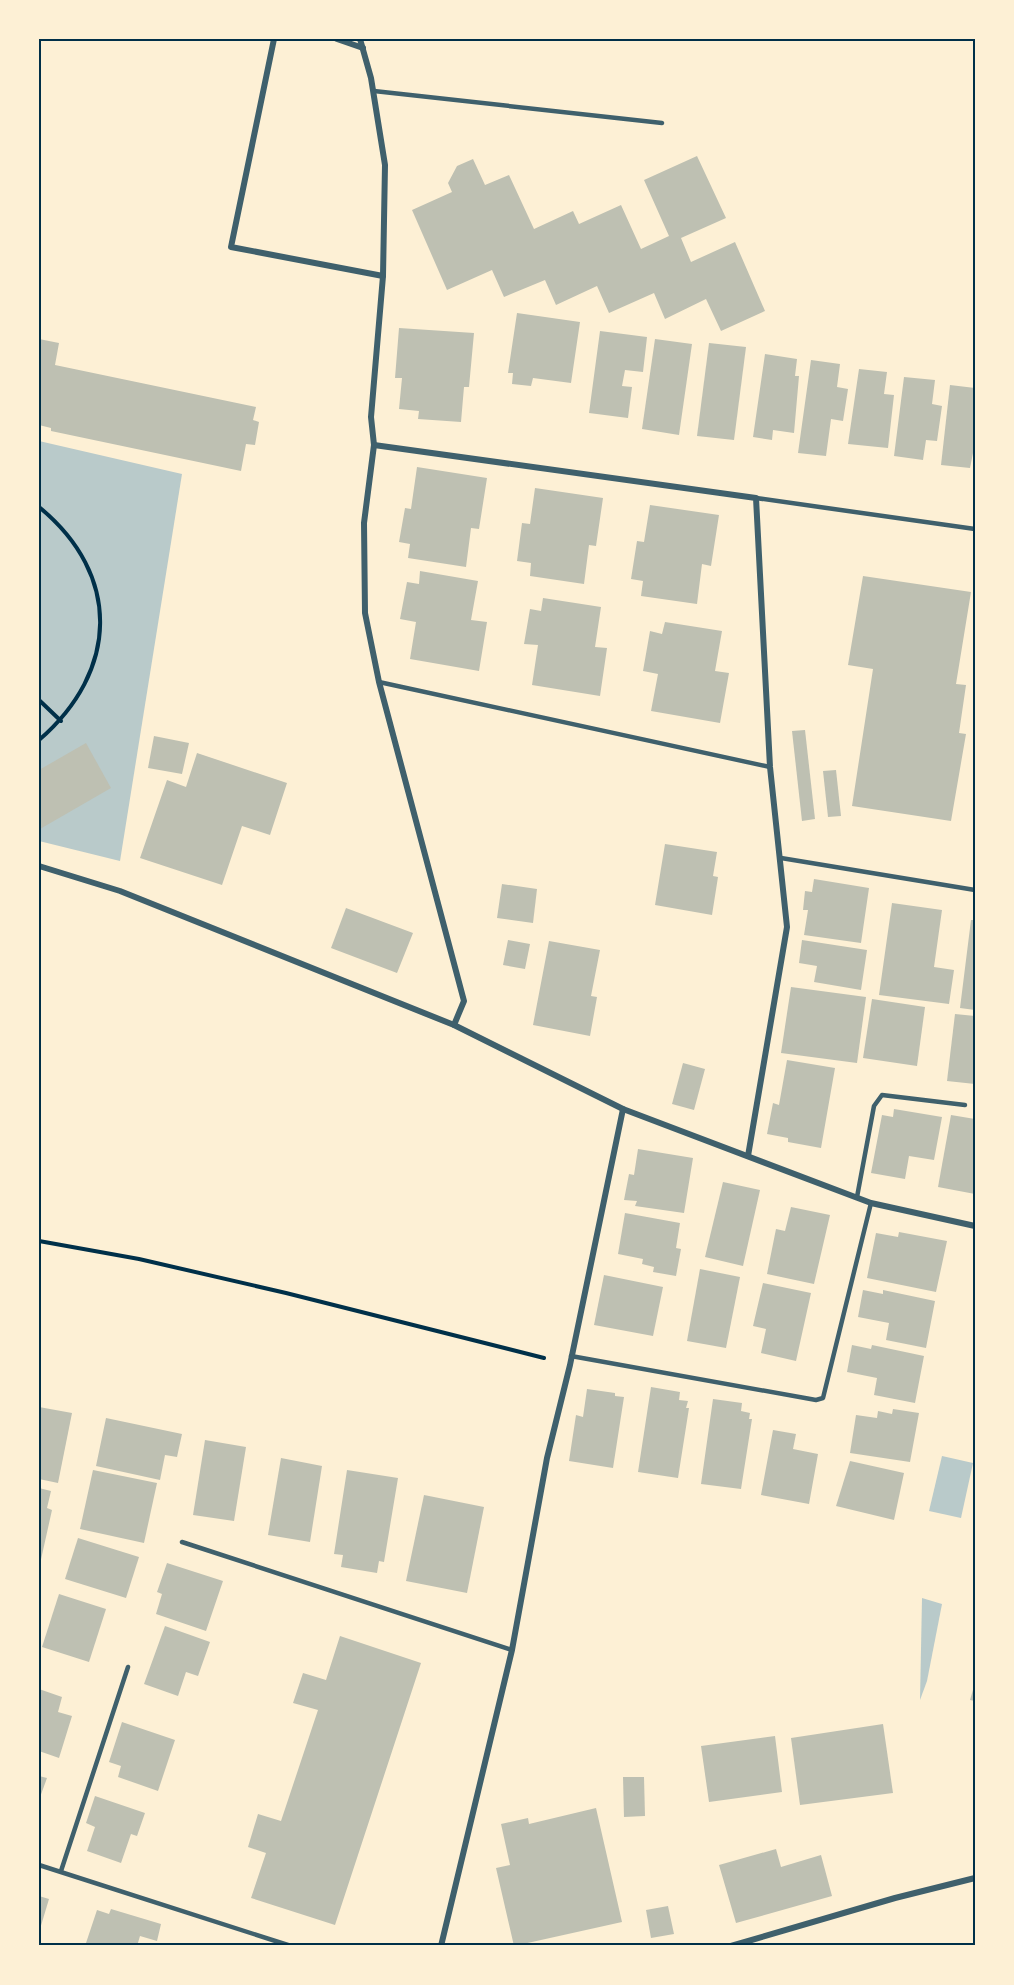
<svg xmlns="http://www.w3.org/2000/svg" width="1014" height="1985" viewBox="0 0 1014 1985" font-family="Ubuntu,sans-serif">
	<rect width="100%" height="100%" fill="#fdf0d5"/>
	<g fill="#b9caca">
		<path d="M39,441l143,33 -62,387 -81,-20z"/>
		<path d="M942,1456l31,7 -12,55 -32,-7z"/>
		<path d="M922,1598l20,6 -15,77 -7,19z"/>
	</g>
	<g fill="#bec0b2">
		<path d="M697,156l29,62 -45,20 10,24 44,-20 30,69 -44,20 -15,-32 -41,20 -11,-26 -45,20 -12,-27 -41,19 -11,-25 -41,17 -12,-27 -45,20 -35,-80 40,-18 -4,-9 9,-17 16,-7 12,26 24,-10 25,54 39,-18 6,13 42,-19 20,44 28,-13 -25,-56z"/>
		<path d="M517,313l63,9 -9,61 -38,-5 -2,8 -19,-2 1,-11h-5z"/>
		<path d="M399,328l75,5 -5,54h-5l-3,35 -43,-3 1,-8 -20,-2 3,-31h-7z"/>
		<path d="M600,331l47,6 -4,35 -18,-2 -3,16 10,1 -4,31 -39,-5z"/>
		<path d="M39,339l20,4 -4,22 201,42 -3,13 6,2 -4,23 -9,-1 -5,27 -190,-40v-3l-12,-3z"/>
		<path d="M655,339l37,5 -13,91 -37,-6z"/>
		<path d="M709,343l37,4 -12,93 -37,-4z"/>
		<path d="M765,354l32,5 -2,17h4l-5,57 -21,-3 -1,10 -19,-3z"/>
		<path d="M811,360l29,4 -3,23 11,2 -5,32 -12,-2 -5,37 -28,-3z"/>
		<path d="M859,369l28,3 -3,22 10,1 -6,53 -40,-4z"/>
		<path d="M904,377l31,3 -3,24 10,2 -5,35 -11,-1 -3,20 -29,-4z"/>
		<path d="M950,385l25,3v55l-5,25 -29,-3z"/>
		<path d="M417,467l70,11 -8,51 -8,-1 -5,39 -58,-9 2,-14 -11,-2 6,-34 6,1z"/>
		<path d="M535,488l68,10 -7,48 -7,-1 -5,39 -54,-8 1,-13 -14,-2 5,-38 8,1z"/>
		<path d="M650,505l69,10 -8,51 -9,-2 -5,40 -56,-8 2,-15 -12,-2 6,-38 7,1z"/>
		<path d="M420,571l58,10 -7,39 16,2 -8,49 -69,-12 6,-37 -16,-3 7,-37 12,2z"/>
		<path d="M863,576l108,16 -15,92 10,1 -7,48 7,1 -15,87 -99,-15 21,-137 -25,-4z"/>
		<path d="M543,598l58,9 -6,40 12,1 -7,48 -68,-11 6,-40 -14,-1 6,-35 11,2z"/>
		<path d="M665,622l57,9 -7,40 14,2 -9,50 -69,-12 7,-37 -15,-3 7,-40 12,3z"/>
		<path d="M805,730l10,89 -13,2 -10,-90z"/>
		<path d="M154,736l35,7 -7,31 -34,-6z"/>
		<path d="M86,743l25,45 -71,41 -1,-59z"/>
		<path d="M197,753l90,30 -17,52 -28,-9 -20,59 -82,-27 27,-78 19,7z"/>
		<path d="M836,770l5,46 -13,1 -5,-46z"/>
		<path d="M665,844l52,8 -4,24 5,1 -6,38 -57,-10z"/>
		<path d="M814,879l55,9 -8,55 -57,-8 4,-25h-5l2,-19 7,1z"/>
		<path d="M502,884l35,5 -4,34 -36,-5z"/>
		<path d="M892,903l50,7 -8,57 20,3 -5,34 -70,-9z"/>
		<path d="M346,908l67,25 -16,40 -66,-25z"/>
		<path d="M971,920h4v90l-15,-2z"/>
		<path d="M508,940l22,4 -5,25 -22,-4z"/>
		<path d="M802,940l65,10 -6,40 -47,-8 3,-16 -18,-3z"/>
		<path d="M549,941l51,9 -9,46 6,1 -7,39 -57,-11z"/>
		<path d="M791,987l75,10 -9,66 -76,-10z"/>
		<path d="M872,999l53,8 -8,59 -54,-8z"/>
		<path d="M955,1014l20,2v68l-28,-3z"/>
		<path d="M787,1060l48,8 -14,80 -33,-6v-4l-21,-4 6,-31 6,2z"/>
		<path d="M683,1063l22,6 -11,41 -22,-6z"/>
		<path d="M894,1109l48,8 -8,43 -25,-4 -4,23 -34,-6 11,-58 11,2z"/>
		<path d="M951,1115l24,4v75l-37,-7z"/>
		<path d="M638,1149l55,9 -9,55 -49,-7 2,-5 -13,-1 5,-26 5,1z"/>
		<path d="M723,1182l37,8 -17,76 -38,-9z"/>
		<path d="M791,1207l39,8 -16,69 -47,-10 9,-45 9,2z"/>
		<path d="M625,1213l55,10 -4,25 5,1 -5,27 -23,-4 1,-5 -12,-3 1,-5 -25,-5z"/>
		<path d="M899,1232l48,9 -11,51 -69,-14 9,-45 22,4z"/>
		<path d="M700,1269l40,8 -14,71 -39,-7z"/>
		<path d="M604,1275l59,12 -10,49 -59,-11z"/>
		<path d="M763,1283l48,10 -15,68 -35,-8 5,-24 -13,-3z"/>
		<path d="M863,1290l20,4v-4l52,11 -9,47 -40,-8 3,-17 -31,-6z"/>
		<path d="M852,1345l19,4 1,-4 52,11 -9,47 -41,-8 3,-17 -30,-6z"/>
		<path d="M651,1387l29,5 -1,8 9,1 -2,7h3l-11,70 -40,-6z"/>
		<path d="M587,1389l28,4v3l9,1 -11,71 -44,-7 7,-46 7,2z"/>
		<path d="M713,1399l29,4 -1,8 9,2 -1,6h3l-11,70 -40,-5z"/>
		<path d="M39,1407l33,6 -14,70 -19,-4z"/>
		<path d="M893,1409l26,4 -9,49 -60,-9 6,-38 21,3 1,-7 14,3z"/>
		<path d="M106,1418l76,16 -5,23 -12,-2 -5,25 -64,-14z"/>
		<path d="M773,1430l23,4 -3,15 25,5 -9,50 -48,-9z"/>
		<path d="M205,1440l41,7 -12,74 -41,-6z"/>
		<path d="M281,1458l41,8 -12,76 -42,-7z"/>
		<path d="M850,1461l54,12 -10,47 -58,-14z"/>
		<path d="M93,1470l64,13 -13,60 -64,-14z"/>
		<path d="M347,1470l51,8 -14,84 -5,-1 -2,12 -36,-6 2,-12 -9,-1z"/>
		<path d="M39,1488l12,3 -4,17 5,2 -12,54z"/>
		<path d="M424,1495l60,12 -17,86 -61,-12z"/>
		<path d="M78,1538l61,19 -13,41 -61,-19z"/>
		<path d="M167,1563l56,18 -17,50 -50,-17 6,-20 -5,-2z"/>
		<path d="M59,1594l47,15 -17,53 -47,-15z"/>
		<path d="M165,1626l45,16 -12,34 -12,-4 -8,24 -34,-12z"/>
		<path d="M340,1636l81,27 -86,262 -84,-27 15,-45 -18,-6 10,-33 23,7 37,-111 -25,-7 10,-30 23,7z"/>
		<path d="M975,1683v18l-5,-1z"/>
		<path d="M39,1689l23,8 -4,15 14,4 -13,42 -20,-7z"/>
		<path d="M122,1722l53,18 -17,51 -40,-14 3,-11 -12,-4z"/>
		<path d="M883,1724l10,69 -93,12 -9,-67z"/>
		<path d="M775,1736l7,56 -73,10 -8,-56z"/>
		<path d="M39,1776l8,2 -8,22z"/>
		<path d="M623,1777h21l1,39 -21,1z"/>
		<path d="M95,1796l50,17 -8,23 -6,-2 -10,29 -34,-12 8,-24 -9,-4z"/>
		<path d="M596,1808l26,114 -108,24 -18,-78 14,-3 -9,-41 27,-6 1,6z"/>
		<path d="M776,1849l5,18 40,-12 11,41 -96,27 -17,-58z"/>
		<path d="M39,1896l10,3 -9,30h-1z"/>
		<path d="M668,1906l6,28 -23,4 -5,-28z"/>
		<path d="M111,1909l50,15 -4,17 -17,-5 -3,10h-52l12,-36 12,4z"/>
	</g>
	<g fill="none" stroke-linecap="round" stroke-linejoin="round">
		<g stroke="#003049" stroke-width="4">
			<path d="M39,507c83,68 80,164 0,233"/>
			<path d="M39,700l22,21"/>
			<path d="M39,1241l100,18 147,34 258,65"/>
		</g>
		<g stroke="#3f606c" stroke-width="4.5">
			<path d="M374,91l288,32"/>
			<path d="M756,498l219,31"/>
			<path d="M379,682l391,85"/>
			<path d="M781,858l194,32"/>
			<path d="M857,1197l17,-91 8,-11 83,10"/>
			<path d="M571,1356l245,44 7,-2 48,-195"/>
			<path d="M182,1542l330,108"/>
			<path d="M39,1865l252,81"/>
			<path d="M61,1871l67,-204"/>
		</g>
		<g stroke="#3f606c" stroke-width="6">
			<path d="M274,39l-43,208 152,29"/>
			<path d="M337,39l26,9"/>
			<path d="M360,39l11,39 14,87 -2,111 -12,141 3,28 -10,78 1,90 14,69 85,319 -10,24"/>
			<path d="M374,445l382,53 14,269 17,160 -39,229"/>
			<path d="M39,866l81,25 334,134 169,84 248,94 104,23"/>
			<path d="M441,1946l71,-296 35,-192 23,-93 53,-256"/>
			<path d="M731,1946l164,-48 80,-20"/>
		</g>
	</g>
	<rect width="1014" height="1985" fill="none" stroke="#fdf0d5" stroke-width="81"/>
	<rect x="40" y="40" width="934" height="1904" fill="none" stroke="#003049" stroke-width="2"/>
</svg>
